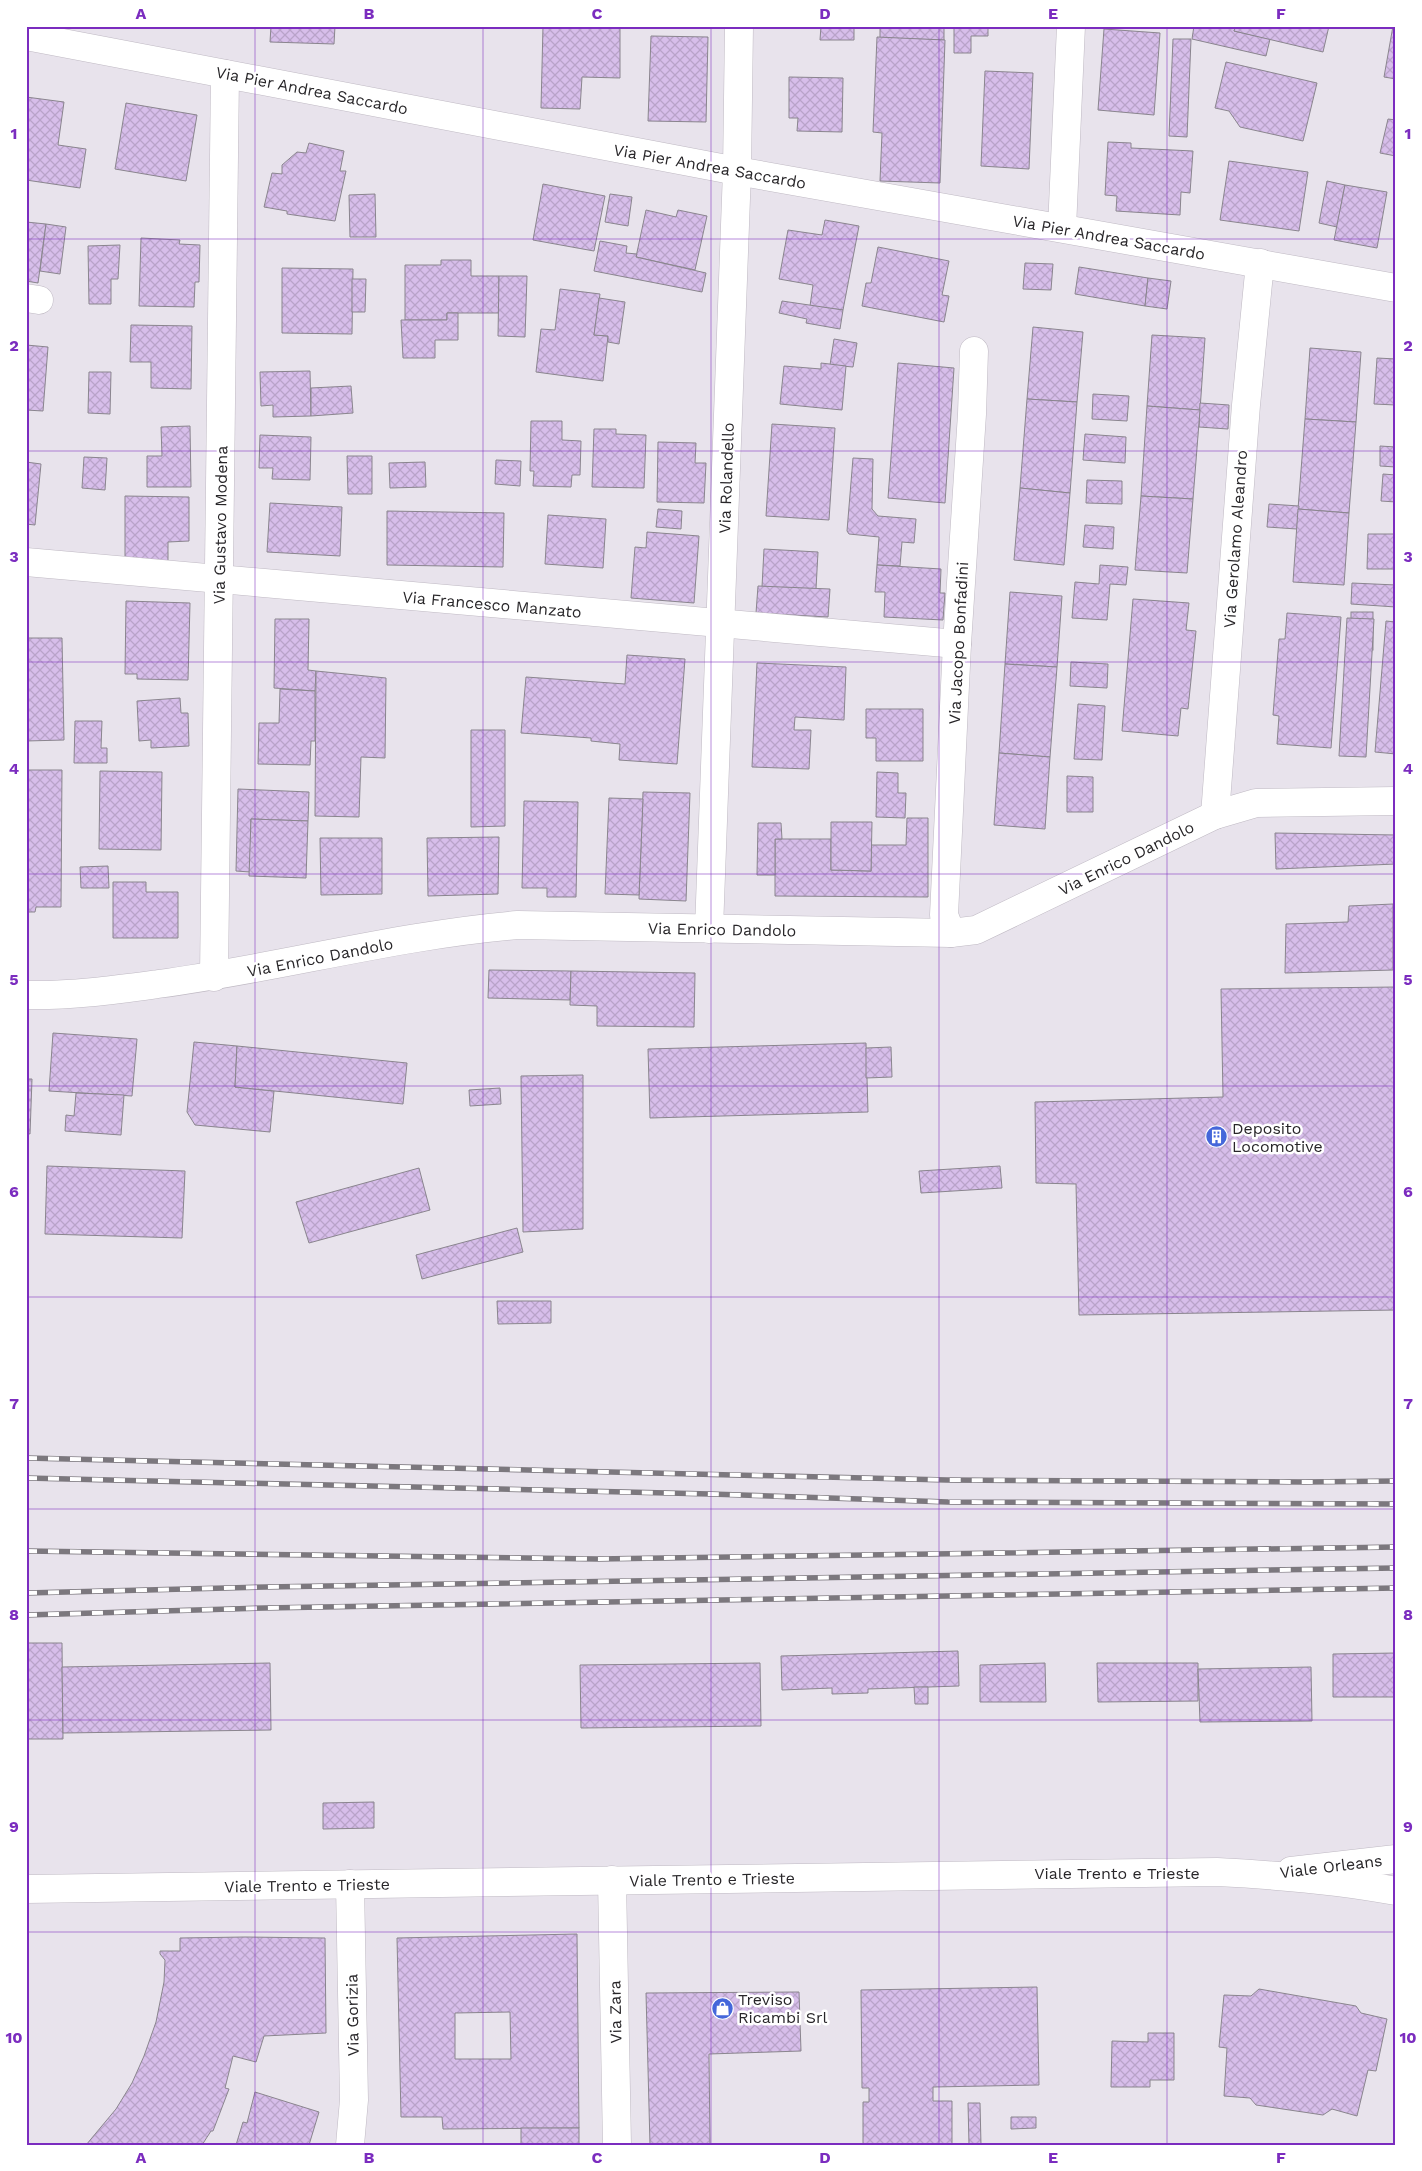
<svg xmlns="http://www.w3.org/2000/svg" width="1422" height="2171" viewBox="0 0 1422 2171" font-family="'Work Sans',sans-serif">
	<defs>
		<pattern id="building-cross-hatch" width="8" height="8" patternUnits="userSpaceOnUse" patternTransform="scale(1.25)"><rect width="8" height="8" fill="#d7beea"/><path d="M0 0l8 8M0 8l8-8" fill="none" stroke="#b9a3c9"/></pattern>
	</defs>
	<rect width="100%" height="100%" fill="#e8e3ec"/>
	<g fill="url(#building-cross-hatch)" stroke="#8a858e" fill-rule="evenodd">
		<path d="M271,26h64l-1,18 -64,-2z"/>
		<path d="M543,26l77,2v50l-38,-1 -2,32 -39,-1z"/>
		<path d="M821,26h33v14h-34z"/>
		<path d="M880,26h64v14l-64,-2z"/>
		<path d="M954,26h34v10h-17v17h-17z"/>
		<path d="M1194,26l23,2 1,-2h18l-2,5 36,8 -4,17 -74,-17z"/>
		<path d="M1236,26h93l-6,26 -89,-21z"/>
		<path d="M1393,26h3v53l-12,-2z"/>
		<path d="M1104,29l56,4 -6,82 -56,-5z"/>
		<path d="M651,36l57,1 -2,85 -58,-1z"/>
		<path d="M877,37l68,3 -5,143 -60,-2 2,-48 -9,-1z"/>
		<path d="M1173,39h18l-4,98 -18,-1z"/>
		<path d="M1226,62l91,21 -14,58 -63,-14 -11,-16 -14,-3z"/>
		<path d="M985,71l48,2 -4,96 -48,-3z"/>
		<path d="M789,77l54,1 -1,54 -45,-1 1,-13h-9z"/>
		<path d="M26,97l38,5 -6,43 28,4 -6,39 -54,-8z"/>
		<path d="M126,103l71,12 -11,66 -71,-12z"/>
		<path d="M1388,119l8,1v36l-16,-3z"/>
		<path d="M1108,142l23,1v5l62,3 -3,42 -9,-1 -1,23 -64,-4 1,-15 -12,-1z"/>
		<path d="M309,143l35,8 -4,20h6l-11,50 -48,-7v-3l-23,-4 8,-34 10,1v-9l15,-13 9,1z"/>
		<path d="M1229,161l79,11 -9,59 -79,-11z"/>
		<path d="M1327,181l18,4 -8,42 -18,-4z"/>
		<path d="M543,184l62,12 -11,55 -61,-11z"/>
		<path d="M1345,185l42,7 -10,56 -43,-8z"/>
		<path d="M375,194l1,43h-26l-1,-42z"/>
		<path d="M610,194l22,3 -4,29 -23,-4z"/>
		<path d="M646,210l30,7 2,-7 29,6 -12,54 -59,-13z"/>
		<path d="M825,220l34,6 -16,84 -33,-4 3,-21 -34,-6 9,-49 34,5z"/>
		<path d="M26,222l20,2 -8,59 -12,-2z"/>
		<path d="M46,224l20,3 -6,47 -20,-3z"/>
		<path d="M141,238l39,2 -1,4 21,1 -1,37h-4l-1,25 -55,-1z"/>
		<path d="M600,241l27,5 -1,7 11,1 -1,3 70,16 -4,19 -108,-21z"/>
		<path d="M120,245l-2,34h-7v25h-22l-1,-58z"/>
		<path d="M878,247l71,14 -7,34 7,1 -5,26 -82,-16 4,-23h5z"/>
		<path d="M441,260h30v16h28v37h-52v7h-42v-55h36z"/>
		<path d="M1025,263l28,1 -2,26 -28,-1z"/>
		<path d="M1079,267l69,11 -3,28 -70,-12z"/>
		<path d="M282,268l71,1 -1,65 -70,-1z"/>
		<path d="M499,276h28l-2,61 -27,-1z"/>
		<path d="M1148,278l23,3 -4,28 -22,-3z"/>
		<path d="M352,279h14l-1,33h-13z"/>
		<path d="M560,289l40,5 -6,41 14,1 -5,45 -67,-9 5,-43 14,1z"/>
		<path d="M599,298l26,4 -6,42 -11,-2v-6l-14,-1z"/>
		<path d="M782,301l61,9 -3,19 -34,-6 1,-4 -28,-6z"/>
		<path d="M447,313h11v27h-23v18h-32l-2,-38h46z"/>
		<path d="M131,325l61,1 -1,63 -40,-1v-26h-21z"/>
		<path d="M1033,327l50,5 -6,70 -50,-3z"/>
		<path d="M1152,335l53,3 -5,72 -53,-4z"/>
		<path d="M834,339l23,4 -4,24 -23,-2z"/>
		<path d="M26,345l22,2 -5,64 -17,-1z"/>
		<path d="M1310,348l51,4 -5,70 -51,-3z"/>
		<path d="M1377,358l19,1v46l-22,-1z"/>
		<path d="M821,363l25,3 -4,44 -62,-6 4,-38 37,3z"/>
		<path d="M898,363l56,5 -9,135 -57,-5z"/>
		<path d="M310,371l1,45 -38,1v-12l-12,1 -1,-34z"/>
		<path d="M89,372h22l-1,42 -22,-1z"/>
		<path d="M351,386l2,27 -42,3v-28z"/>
		<path d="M1093,394l36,2 -2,25 -35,-2z"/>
		<path d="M1027,399l50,3 -7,91 -50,-5z"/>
		<path d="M1200,403l29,2 -1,24 -29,-2z"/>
		<path d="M1147,406l53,4 -7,89 -52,-3z"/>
		<path d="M1305,419l51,3 -7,91 -51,-4z"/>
		<path d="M531,421h31v19l19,1 -1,34h-8l-1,12 -38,-1 1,-15h-4z"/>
		<path d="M772,424l63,4 -6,92 -63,-4z"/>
		<path d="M190,426l1,61h-44v-31h15l-1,-29z"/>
		<path d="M594,429h22v5l30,1 -2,53 -52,-1z"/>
		<path d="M1085,434l41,3 -1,26 -42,-3z"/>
		<path d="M260,435l51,2 -1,43 -38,-1 1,-11h-14z"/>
		<path d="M658,442l38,1 -1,20h11l-2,40 -47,-1z"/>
		<path d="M1380,446l16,1v20l-16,-1z"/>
		<path d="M347,456h25v38h-24z"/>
		<path d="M84,457l23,1 -2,32 -23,-2z"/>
		<path d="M853,458l20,1 -1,50 6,7 38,3 -2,24 -12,-1 -2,24 -23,-1 2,-28 -30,-3 -2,-3z"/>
		<path d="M496,460l25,1 -1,25 -25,-2z"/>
		<path d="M26,462l15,2 -6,61 -9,-1z"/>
		<path d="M425,462l1,25 -36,1 -1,-25z"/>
		<path d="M1383,474l13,1v27l-15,-1z"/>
		<path d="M1087,480l35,1v23l-36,-1z"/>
		<path d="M1020,488l50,5 -6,72 -50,-5z"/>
		<path d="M125,496l64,1v44l-21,1v20l-43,-2z"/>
		<path d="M1141,496l52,3 -6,74 -52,-3z"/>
		<path d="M270,503l72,4 -2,49 -73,-4z"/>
		<path d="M1269,504l30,2 -2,23 -30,-2z"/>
		<path d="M658,509l24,2 -1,18 -25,-2z"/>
		<path d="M1298,509l51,4 -5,72 -51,-3z"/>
		<path d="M387,511l117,2 -1,54 -116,-2z"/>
		<path d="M548,515l58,4 -3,49 -58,-4z"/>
		<path d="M1085,525l29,2 -1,22 -30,-2z"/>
		<path d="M647,532l52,4 -5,67 -63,-5 4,-51 11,1z"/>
		<path d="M1368,534h28l-1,35h-28z"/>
		<path d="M764,549l54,3 -2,37 -54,-2z"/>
		<path d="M877,565l64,4 -1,24h5l-2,27 -59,-3 1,-25h-10z"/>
		<path d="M1100,565l28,2 -2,18 -16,-1 -3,36 -35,-2 3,-36 24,2z"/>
		<path d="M1352,583l44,2v22l-45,-3z"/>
		<path d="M758,586l72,3 -2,28 -72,-4z"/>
		<path d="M1010,592l52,4 -5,71 -52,-3z"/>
		<path d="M1133,599l56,4 -3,27 10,1 -8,78 -7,-1 -3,28 -56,-5z"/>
		<path d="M126,601l64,2 -2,77 -51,-1v-5h-12z"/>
		<rect x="1351" y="612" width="22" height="38"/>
		<path d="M1287,613l54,4 -10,131 -54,-4 2,-28 -6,-1 6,-76h6z"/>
		<path d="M1347,618l27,1 -8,138 -27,-1z"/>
		<path d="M275,619h34l-1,51 8,1 -1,20 -41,-3z"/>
		<path d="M1386,621l10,1v132l-21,-2z"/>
		<path d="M26,638h36l2,102 -38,1z"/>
		<path d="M627,655l58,4 -8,105 -58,-4 1,-16 -29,-3v-3l-70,-5 5,-56 99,7z"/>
		<path d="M1071,662l37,2 -1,24 -37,-2z"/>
		<path d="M757,663l89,4 -2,53 -49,-3 -1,13h17l-2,39 -57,-2z"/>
		<path d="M1005,664l52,3 -7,90 -51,-4z"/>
		<path d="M316,671l70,7 -1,80 -24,-1 -2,60 -44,-1z"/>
		<path d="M280,689l35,2v50h-4l-1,24 -52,-1 1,-41h20z"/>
		<path d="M180,698l1,15h7l1,33 -38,2v-8l-12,1 -2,-40z"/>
		<path d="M1078,704l27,2 -3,54 -28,-1z"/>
		<path d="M866,709h57v52h-47v-23h-10z"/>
		<path d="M75,721h27l-1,27h6v15h-33z"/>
		<path d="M471,730h34v96l-34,1z"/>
		<path d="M999,753l51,4 -5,72 -51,-4z"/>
		<path d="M26,770h36l-1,137h-25l-1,5h-9z"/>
		<path d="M100,771l62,1 -1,78 -62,-1z"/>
		<path d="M877,772l21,1v20h8l-1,25 -29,-1z"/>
		<path d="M1067,776l26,1v35h-26z"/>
		<path d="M238,789l71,3 -1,29 -57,-2 -1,53 -14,-1z"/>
		<path d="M643,792l47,1 -4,108 -47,-2z"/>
		<path d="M609,798l34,1 -4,96 -34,-1z"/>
		<path d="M524,801l54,1 -2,95h-29v-9h-25z"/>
		<path d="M907,818h21v79l-153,-1v-57h56v31l40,1v-26h35z"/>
		<path d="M251,819l57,2 -2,57 -57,-2z"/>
		<path d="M831,822h41l-1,49 -40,-1z"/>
		<path d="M758,823h23l1,16h-7v36h-18z"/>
		<path d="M1275,833l121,2v29l-120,5z"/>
		<path d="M499,837l-1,57 -70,2 -1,-58z"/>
		<path d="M320,838h62v56l-61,1z"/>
		<path d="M108,866l1,22h-28l-1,-21z"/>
		<path d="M113,882h33v10h32v46h-65z"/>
		<path d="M1393,904v66l-108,3 1,-49 62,-2 1,-16z"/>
		<path d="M489,970l82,1 -1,29 -82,-2z"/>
		<path d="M571,971l124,2 -1,54 -97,-1v-20l-27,-1z"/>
		<path d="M1396,987v323l-317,5 -3,-131 -40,-1 -1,-81 188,-5 -2,-108z"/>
		<path d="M53,1033l84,6 -5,57 -83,-5z"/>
		<path d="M194,1042l43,4 -2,41 39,4 -4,41 -75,-7 -8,-13z"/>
		<path d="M866,1043l2,69 -218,6 -2,-69z"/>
		<path d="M237,1046l170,17 -4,41 -168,-17z"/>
		<path d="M891,1047l1,30 -26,1v-30z"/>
		<path d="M583,1075v154l-60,3 -2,-156z"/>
		<path d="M26,1079h6l-2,55 -4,-1z"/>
		<path d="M500,1088l1,16 -31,2 -1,-16z"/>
		<path d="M76,1093l48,2 -3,40 -56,-4 1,-16 8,1z"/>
		<path d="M47,1166l138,5 -3,67 -137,-4z"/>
		<path d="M1000,1166l2,22 -81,5 -2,-22z"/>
		<path d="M419,1168l11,42 -121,33 -13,-41z"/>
		<path d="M517,1228l6,24 -101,27 -6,-24z"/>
		<path d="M497,1301h54v22l-53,1z"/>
		<path d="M26,1643h36l1,96h-37z"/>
		<path d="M958,1651l1,35 -91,3v4l-36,1v-6l-50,2 -1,-34z"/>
		<path d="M1396,1653v44h-63v-43z"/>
		<path d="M270,1663l1,67 -208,3 -1,-66z"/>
		<path d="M760,1663l1,63 -180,2 -1,-63z"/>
		<path d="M1045,1663l1,39h-66v-37z"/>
		<path d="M1097,1663h101v38l-100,1z"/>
		<path d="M1311,1667l1,54 -112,1 -2,-53z"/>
		<path d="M914,1687h14v17h-13z"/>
		<path d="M374,1802v26l-51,1v-26z"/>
		<path d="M577,1934l2,194 -136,1 -1,-12h-41l-4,-179zM510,2012l1,47h-56v-46z"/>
		<path d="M245,1937l80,1 1,95 -62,3 -8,26 -23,-6 -8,32 4,1 -16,42h-2l-9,14h-116l30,-36 16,-26 12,-27 12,-34 8,-40 1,-22 -5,-6v-3h20v-13z"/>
		<path d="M1037,1987l2,98 -106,2v14h19v44h-89v-43h6v-14h-7l-1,-98z"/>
		<path d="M1259,1989l97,17 5,7 26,6 -11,52 -8,-1 -11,46 -25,-7 -9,6 -67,-10 -6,-7 -26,-2 3,-48 -8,-1 5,-52 27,1z"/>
		<path d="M799,1992l2,59 -92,3 1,90 -60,1 -4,-152z"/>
		<path d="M1148,2033h26v47h-24v7h-39l1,-46 36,1z"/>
		<path d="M255,2092l64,20 -10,33h-73l7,-23 4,1z"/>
		<path d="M968,2103h12l1,42h-12z"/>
		<path d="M1011,2117h25v11l-25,1z"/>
		<rect x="521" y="2128" width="58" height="17"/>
	</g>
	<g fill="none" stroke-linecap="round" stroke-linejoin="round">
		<defs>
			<g id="minor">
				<path d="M26,36l711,135 659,117"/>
				<path d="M1062,228l9,-202"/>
				<path d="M26,298l13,2"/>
				<path d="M26,562l931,82"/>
				<path d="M1215,815l31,-410 14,-142"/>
				<path d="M709,929l28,-758 2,-145"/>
				<path d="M951,933l-7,-18 13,-271 15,-230 2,-63"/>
				<path d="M214,977l11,-903"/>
				<path d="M26,995c45,1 88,-5 132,-11 121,-16 239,-49 360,-59l433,8 25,-3 239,-115 41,-12 140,-2"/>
				<path d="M612,1880l5,265"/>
				<path d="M350,2145l4,-45 -4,-216"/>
			</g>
			<path id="tertiary" d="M1291,1871l105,-12"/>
			<path id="primary" d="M26,1889l1191,-17c60,3 120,8 179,19"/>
		</defs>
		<use href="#minor" stroke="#bfb9c3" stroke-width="29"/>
		<use href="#tertiary" stroke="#bfb9c3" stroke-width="29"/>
		<use href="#primary" stroke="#bfb9c3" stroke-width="29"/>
		<use href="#minor" stroke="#fff" stroke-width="28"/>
		<use href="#tertiary" stroke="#fff" stroke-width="28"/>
		<use href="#primary" stroke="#fff" stroke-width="28"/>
		<defs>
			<g id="rail">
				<path d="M26,1458l921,22 358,2 91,-1"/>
				<path d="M26,1478l684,16 238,8 448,2"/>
				<path d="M26,1551l572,8 798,-12"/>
				<path d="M26,1593l240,-6 1130,-19"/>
				<path d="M26,1615l239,-7 1131,-20"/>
			</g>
		</defs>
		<use href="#rail" stroke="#7c787e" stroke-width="5.5"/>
		<use href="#rail" stroke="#fff" stroke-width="4" stroke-dasharray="11" stroke-linecap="butt"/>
	</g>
	<path fill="none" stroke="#7b2cbf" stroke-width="1" stroke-opacity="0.55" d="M255,26v2119M483,26v2119M711,26v2119M939,26v2119M1167,26v2119M26,239h1370M26,451h1370M26,662h1370M26,874h1370M26,1086h1370M26,1297h1370M26,1509h1370M26,1720h1370M26,1932h1370"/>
	<defs>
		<symbol id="building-disc" viewBox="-11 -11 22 22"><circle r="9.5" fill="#4567da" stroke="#fff"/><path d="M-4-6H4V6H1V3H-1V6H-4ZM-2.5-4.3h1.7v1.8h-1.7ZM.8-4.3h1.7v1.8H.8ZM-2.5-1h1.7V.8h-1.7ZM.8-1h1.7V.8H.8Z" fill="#fff"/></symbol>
		<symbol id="shop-disc" viewBox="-11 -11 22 22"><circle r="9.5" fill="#4567da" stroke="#fff"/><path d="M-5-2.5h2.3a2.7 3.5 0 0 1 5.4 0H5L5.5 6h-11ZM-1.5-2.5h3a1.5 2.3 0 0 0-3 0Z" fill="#fff"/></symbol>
	</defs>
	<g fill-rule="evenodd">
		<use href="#building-disc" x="1204" y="1124" width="25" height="25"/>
		<use href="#shop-disc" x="710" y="1996" width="25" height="25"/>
	</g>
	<g text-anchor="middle" stroke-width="5" stroke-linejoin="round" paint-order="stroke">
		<g font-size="16" fill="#282629" stroke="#fff">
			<text transform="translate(312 90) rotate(11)" y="6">Via Pier Andrea Saccardo</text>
			<text transform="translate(710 166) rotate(10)" y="6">Via Pier Andrea Saccardo</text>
			<text transform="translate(1109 237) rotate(10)" y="6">Via Pier Andrea Saccardo</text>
			<text transform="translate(726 478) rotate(-88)" y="6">Via Rolandello</text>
			<text transform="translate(220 525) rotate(-89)" y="6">Via Gustavo Modena</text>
			<text transform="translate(1235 539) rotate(-86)" y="6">Via Gerolamo Aleandro</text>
			<text transform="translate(492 604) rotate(5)" y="6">Via Francesco Manzato</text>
			<text transform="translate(958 643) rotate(-87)" y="6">Via Jacopo Bonfadini</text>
			<text transform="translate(1126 858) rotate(-26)" y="6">Via Enrico Dandolo</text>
			<text transform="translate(722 929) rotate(1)" y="6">Via Enrico Dandolo</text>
			<text transform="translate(320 957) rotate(-11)" y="6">Via Enrico Dandolo</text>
			<text transform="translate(1331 1866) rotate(-7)" y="6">Viale Orleans</text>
			<text x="1117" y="1879">Viale Trento e Trieste</text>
			<text transform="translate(712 1879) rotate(-1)" y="6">Viale Trento e Trieste</text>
			<text transform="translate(307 1885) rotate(-1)" y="6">Viale Trento e Trieste</text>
			<text transform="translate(615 2012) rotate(-91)" y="6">Via Zara</text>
			<text transform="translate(352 2015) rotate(-91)" y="6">Via Gorizia</text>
		</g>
		<g font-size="16" fill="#282629" stroke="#fff" text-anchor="start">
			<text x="1232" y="1134">Deposito<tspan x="1232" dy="18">Locomotive</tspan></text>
			<text x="738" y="2005">Treviso<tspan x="738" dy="18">Ricambi Srl</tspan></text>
		</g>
	</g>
	<rect width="1422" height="2171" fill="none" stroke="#ffffff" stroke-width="55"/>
	<rect x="28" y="28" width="1366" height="2116" fill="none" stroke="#7b2cbf" stroke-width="2"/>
	<g font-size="16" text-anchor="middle" font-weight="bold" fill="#7b2cbf">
		<text x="141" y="19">A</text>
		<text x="369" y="19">B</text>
		<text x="597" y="19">C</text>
		<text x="825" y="19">D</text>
		<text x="1053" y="19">E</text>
		<text x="1281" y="19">F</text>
		<text x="14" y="139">1</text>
		<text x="1408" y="139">1</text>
		<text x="14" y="351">2</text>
		<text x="1408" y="351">2</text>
		<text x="14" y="562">3</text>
		<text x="1408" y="562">3</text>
		<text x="14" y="774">4</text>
		<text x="1408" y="774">4</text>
		<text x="14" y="985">5</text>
		<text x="1408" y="985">5</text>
		<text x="14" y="1197">6</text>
		<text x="1408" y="1197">6</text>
		<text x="14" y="1409">7</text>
		<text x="1408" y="1409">7</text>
		<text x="14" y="1620">8</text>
		<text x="1408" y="1620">8</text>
		<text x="14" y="1832">9</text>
		<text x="1408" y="1832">9</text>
		<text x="14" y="2043">10</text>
		<text x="1408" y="2043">10</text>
		<text x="141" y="2163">A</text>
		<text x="369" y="2163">B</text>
		<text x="597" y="2163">C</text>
		<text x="825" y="2163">D</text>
		<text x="1053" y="2163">E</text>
		<text x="1281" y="2163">F</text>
	</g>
</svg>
